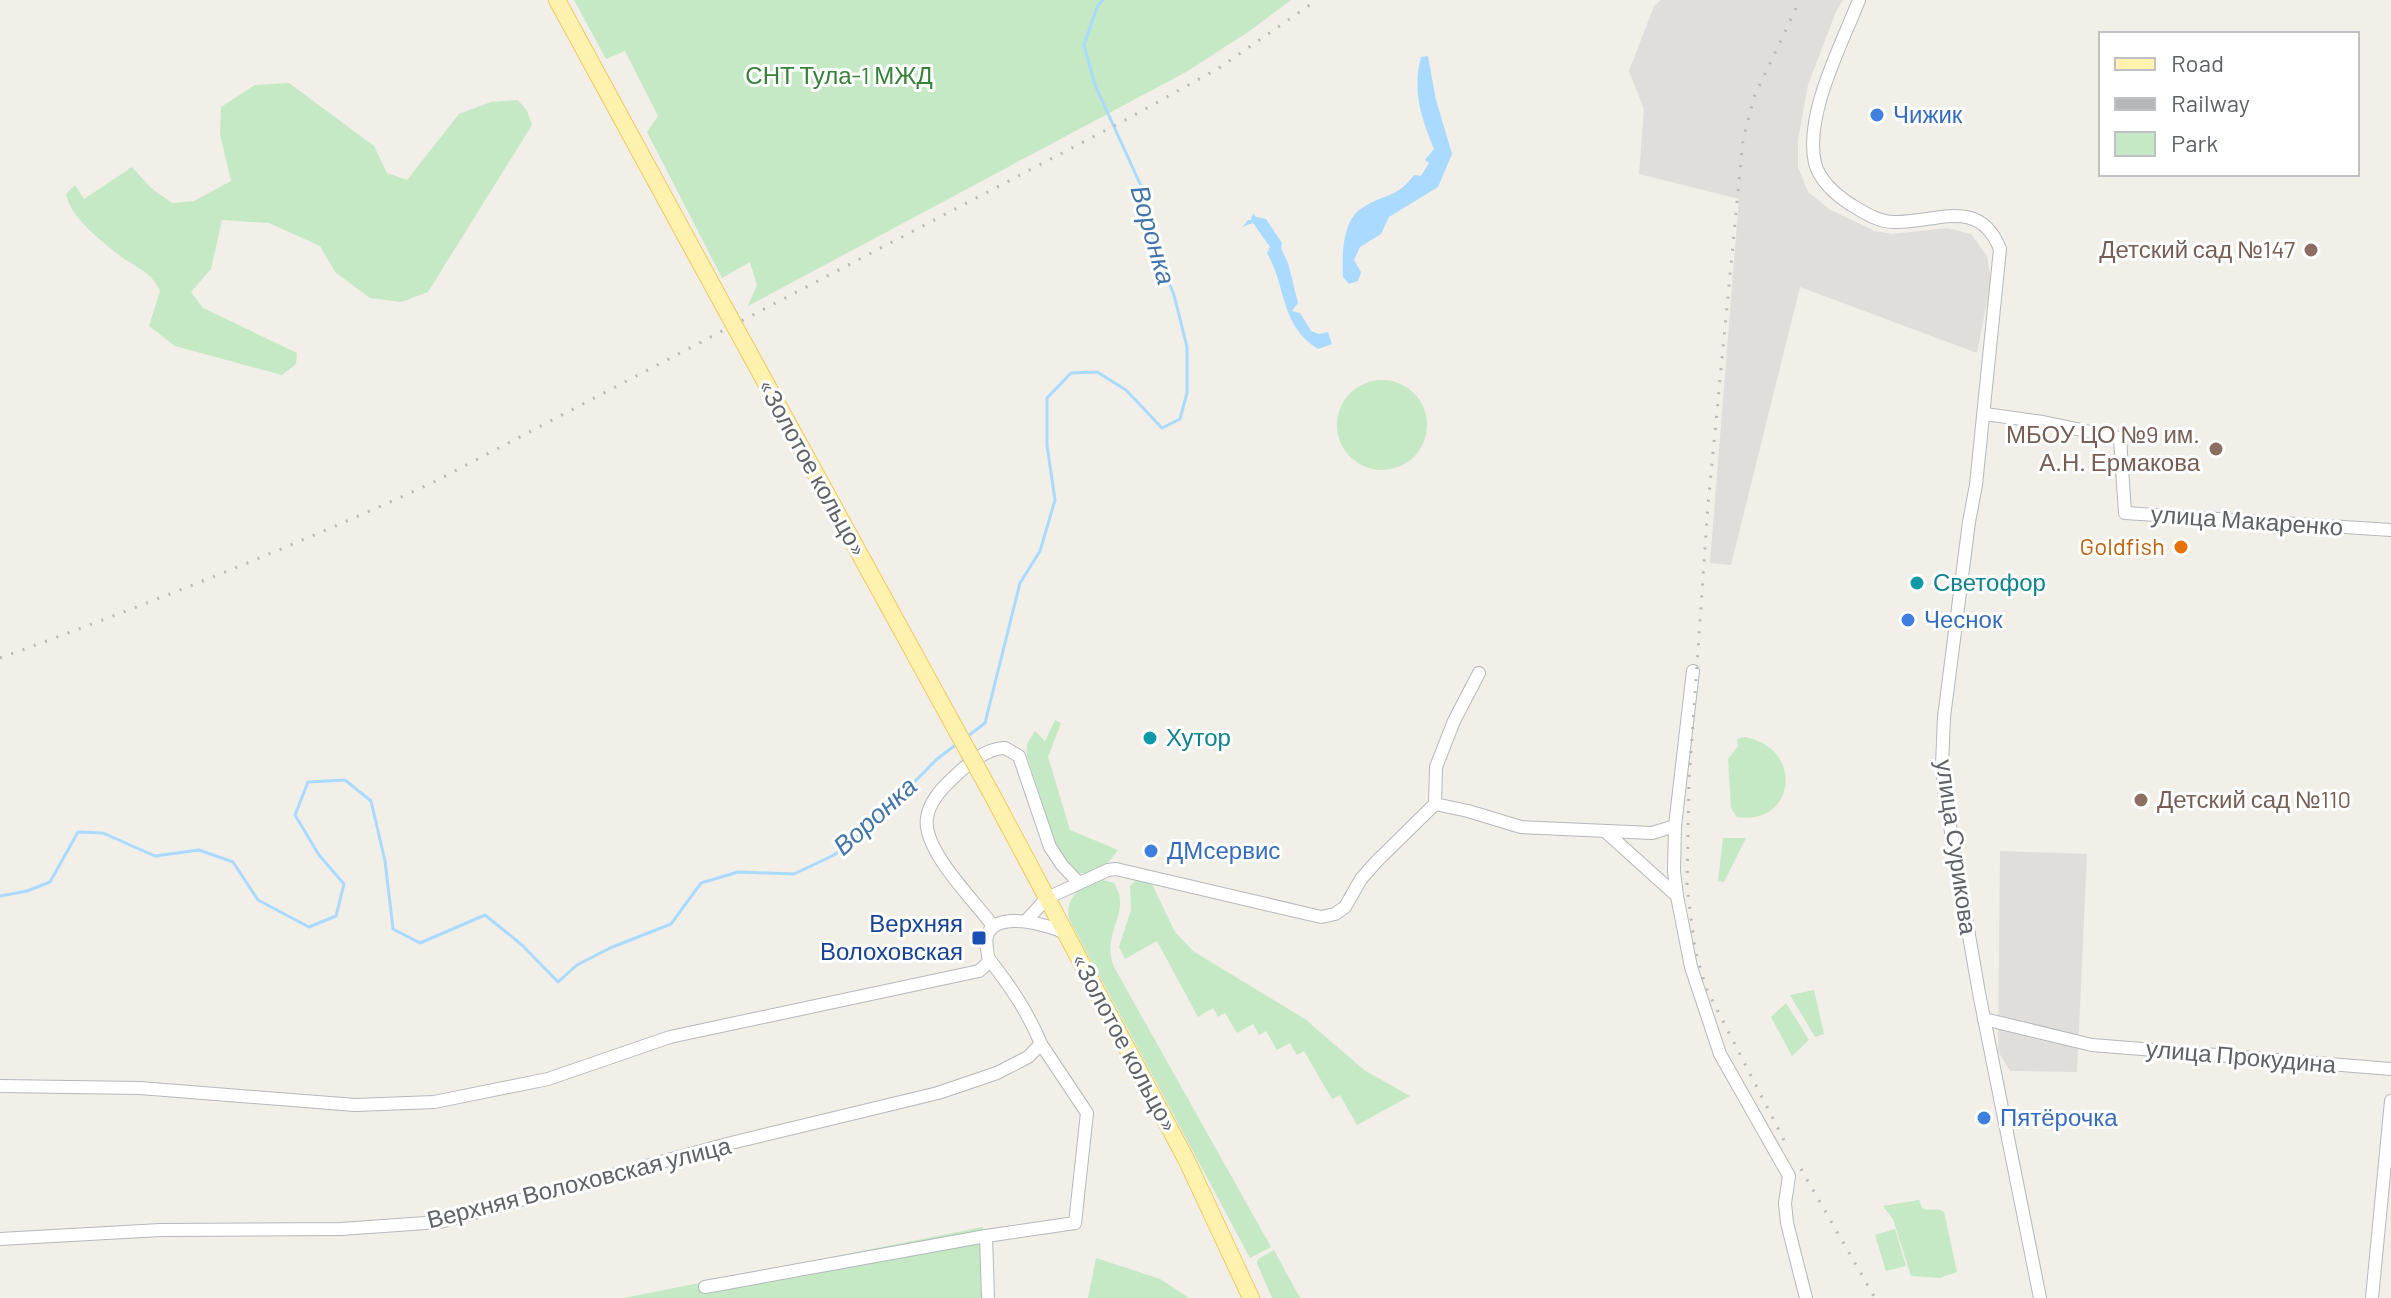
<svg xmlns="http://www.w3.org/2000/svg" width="2391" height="1298" viewBox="0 0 2391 1298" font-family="Barlow,sans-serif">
	<rect width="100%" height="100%" fill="#f1efe8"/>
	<g fill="#e0deda">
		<path d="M1661,0h182l-8,14 -27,71 -10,55v27l10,25 21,17 46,22 17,3 55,-6 24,6 16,22 4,25 -14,72 -177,-66 -69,278 -21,-2 29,-364 -100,-25 5,-65 -15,-38 25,-65z"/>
		<path d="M2000,851l87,3 -10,218 -67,-1 -12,-20z"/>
	</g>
	<g fill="#c5e8c5">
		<path d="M574,0h717l-43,32 -62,40 -438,234 9,-21 -7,-23 -28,16 -75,-146 11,-16 -33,-65 -19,8z"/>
		<path d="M289,83l85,63 13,27 20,7 52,-66 32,-12 27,-2 9,11 5,14 -104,167 -27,10 -31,-4 -35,-26 -15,-26 -51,-23 -47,-3 -11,49 -20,23 12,16 94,45 -1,11 -14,11 -107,-29 -26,-20 11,-35c-8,-19 -25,-24 -41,-36 -20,-16 -48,-37 -53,-61l9,-9 9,14 48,-32 19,21 21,15 22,-2 37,-20 -11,-47 1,-27 34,-22z"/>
		<circle cx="1382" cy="425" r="45"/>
		<path d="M1055,720l6,3 -13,34 22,73 48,20c-10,15 -24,27 -43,22l-13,-15 -7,-15 -28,-86v-12l8,-13 10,10z"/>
		<path d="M1744,737c61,10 52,89 -7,80l-6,-9 -3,-49 10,-13 -1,-7z"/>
		<path d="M1723,838h23l-22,44 -6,-1z"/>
		<path d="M1099,879l15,4c19,30 -14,49 0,84l157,280 -21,11 -181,-339c-4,-23 12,-32 30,-40z"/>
		<path d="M1136,880l16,4 23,48 18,19 112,68 59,51 46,26 -53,29 -17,-30 -8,4 -28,-48 -7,4 -7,-12 -13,7 -11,-19 -7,4 -6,-11 -16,9 -12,-20 -7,4 -5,-9 -15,9 -41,-76 -32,18 -6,-12 12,-37 -1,-24z"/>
		<path d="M1814,990l10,44 -9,3 -25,-42z"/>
		<path d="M1786,1003l23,37 -17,16 -21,-39z"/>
		<path d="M1919,1200l3,8c7,4 15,-1 22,4l13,60 -17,6 -29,-2 -18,-57 -10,-13z"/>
		<path d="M983,1227v71h-359z"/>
		<path d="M1895,1229l11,37 -20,5 -11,-36z"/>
		<path d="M1274,1250l26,48h-28l-15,-35 1,-4z"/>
		<path d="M1096,1258l64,21 29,19h-101z"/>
	</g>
	<g fill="#aadaff">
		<path d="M1428,56l8,44 16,54 -14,33 -49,30 -8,17 -21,13 -6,13 7,12 -3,9 -9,3 -6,-7c-1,-21 -1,-57 19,-69 23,-15 34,-9 52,-33l7,1 8,-13 -4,-3 9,-11c-13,-32 -22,-58 -13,-92z"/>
		<path d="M1253,213l3,4 10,2 16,24 -1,5 7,15 10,40 -6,8 8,2 11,18 8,3 9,-2 4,12 -14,5c-38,-24 -31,-61 -51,-96l3,-6 -17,-24 -11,4 6,-7h3z"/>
	</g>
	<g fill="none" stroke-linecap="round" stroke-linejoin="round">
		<g stroke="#aadaff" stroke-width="3">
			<path d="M968,736l17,-13 35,-140 20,-32 15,-51 -8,-55v-47l24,-25 26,-1 29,18 36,38 18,-9 7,-26v-46l-13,-52 -20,-48 -7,-48 -52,-114 -11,-40 14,-40 5,-5"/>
			<path d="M0,896l27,-5 23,-9 28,-50 25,1 52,23 44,-6 34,12 25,38 51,27 27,-11 8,-32 -25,-29 -24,-40 13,-33 37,-2 26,21 14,60 8,68 27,14 65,-28 37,30 36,37 19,-17 33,-17 61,-24 30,-41 37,-11 56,2 40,-19 39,-31 64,-65 21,-16"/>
		</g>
		<defs>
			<g id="minor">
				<path d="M1859,0c-17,44 -55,115 -44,163 4,17 21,32 35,41 13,8 28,18 44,18 42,1 85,-26 106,27l-24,236 -7,37 -25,195 -2,48 3,32 34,196 61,305"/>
				<path d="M1985,414l58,8 77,16 5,75 266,17"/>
				<path d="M1693,671l-18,155 -1,45 3,25 14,71 29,87 69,122 -4,27 2,20 19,75"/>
				<path d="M1435,804l33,7 53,16 131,6 23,-7"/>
				<path d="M1435,804l1,-37 18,-46 25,-48"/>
				<path d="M1606,832l71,64"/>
				<path d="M1026,921l21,-23 61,-28 8,-1 205,48 14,-3 10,-7 16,-28 15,-17 59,-58"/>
				<path d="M993,926c-18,-25 -71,-76 -66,-108 2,-16 14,-29 26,-40 13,-13 34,-30 52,-30l14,8 31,91 12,18 17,18"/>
				<path d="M1984,1019l108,26 299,24"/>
				<path d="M0,1086l140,2 215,17 79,-3 114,-23 122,-42 309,-66 10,-9c-1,-8 -4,-18 -2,-26 8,-27 62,-11 78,-3"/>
				<path d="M986,1236l2,62"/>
				<path d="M0,1239l160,-9 181,-1 99,-7 291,-79 207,-50 59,-20 31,-16 13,-13c-13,-32 -31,-58 -52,-85"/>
				<path d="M705,1287l281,-51 89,-13 12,-110 -46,-69"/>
				<path d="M2372,1298l19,-197"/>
			</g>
			<g id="major">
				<path d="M557,0l159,292"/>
				<path d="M751,356l192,350"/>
				<path d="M990,791l197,370 64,137"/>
			</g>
		</defs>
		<use href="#minor" stroke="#b5b8bc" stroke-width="14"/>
		<use href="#major" stroke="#f2c960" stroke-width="18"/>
		<use href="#minor" stroke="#fff" stroke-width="12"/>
		<use href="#major" stroke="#fff2af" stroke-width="16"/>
		<g stroke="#b6b7b8" stroke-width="3" stroke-dasharray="2 10" stroke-linecap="butt">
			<path d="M0,658c146,-53 290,-110 432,-175l697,-365 90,-50 98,-68"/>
			<path d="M1784,1140l-78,-152 -11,-38 -8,-65 2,-104 19,-276 35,-365 11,-43 46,-97"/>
			<path d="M1801,1169l74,129"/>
		</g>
		<defs>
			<g id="major-bridge">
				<path d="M716,292l35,64"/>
				<path d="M943,706l47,85"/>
			</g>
		</defs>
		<use href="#major-bridge" stroke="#f2c960" stroke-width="18" stroke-linecap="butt"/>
		<use href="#major-bridge" stroke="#fff2af" stroke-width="16"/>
	</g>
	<g fill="#3f7fe0" stroke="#fff" stroke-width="3">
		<circle cx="1877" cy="115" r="8"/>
		<circle cx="1908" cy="620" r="8"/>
		<circle cx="1151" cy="851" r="8"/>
		<circle cx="1984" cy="1118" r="8"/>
	</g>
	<g fill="#8d6e63" stroke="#fff" stroke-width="3">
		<circle cx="2311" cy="250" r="8"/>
		<circle cx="2216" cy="449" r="8"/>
		<circle cx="2141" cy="800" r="8"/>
	</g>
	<circle fill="#e8710a" stroke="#fff" stroke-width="3" cx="2181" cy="547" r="8"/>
	<g fill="#0f9aa8" stroke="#fff" stroke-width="3">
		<circle cx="1917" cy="583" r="8"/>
		<circle cx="1150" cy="738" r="8"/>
	</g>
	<rect fill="#1a4fb4" stroke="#fff" stroke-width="3" x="971" y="930" width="16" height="16" rx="4"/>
	<g text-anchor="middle" stroke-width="6" stroke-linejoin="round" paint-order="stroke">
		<g font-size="24" fill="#348238" stroke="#fff">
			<text x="839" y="84">СНТ Тула-1 МЖД</text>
		</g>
		<g font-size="24" fill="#366cbe" stroke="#fff" text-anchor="start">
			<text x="1893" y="123">Чижик</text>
			<text x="1924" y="628">Чеснок</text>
			<text x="1167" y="859">ДМсервис</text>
			<text x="2000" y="1126">Пятёрочка</text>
		</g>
		<g font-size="24" fill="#785e54" stroke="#fff" text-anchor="end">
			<text x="2295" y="258">Детский сад №147</text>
			<text x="2200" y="443">МБОУ ЦО №9 им.<tspan x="2200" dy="28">А.Н. Ермакова</tspan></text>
			<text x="2157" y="808" text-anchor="start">Детский сад №110</text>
		</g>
		<g font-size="24" fill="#5f6368" stroke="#fff">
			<text transform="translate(812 468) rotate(61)" y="8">«Золотое кольцо»</text>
			<text transform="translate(2247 521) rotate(4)" y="8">улица Макаренко</text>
			<text transform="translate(1956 847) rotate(82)" y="8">улица Сурикова</text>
			<text transform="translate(1124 1043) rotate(62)" y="8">«Золотое кольцо»</text>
			<text transform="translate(2241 1057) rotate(5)" y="8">улица Прокудина</text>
			<text transform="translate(579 1183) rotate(-14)" y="8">Верхняя Волоховская улица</text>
		</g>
		<g font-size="24" fill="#c56008" stroke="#fff" text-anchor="end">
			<text x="2165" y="555">Goldfish</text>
		</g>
		<g font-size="24" fill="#0d838f" stroke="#fff" text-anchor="start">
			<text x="1933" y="591">Светофор</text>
			<text x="1166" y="746">Хутор</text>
		</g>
		<g font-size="24" fill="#164399" stroke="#fff" text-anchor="end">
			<text x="963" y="932">Верхняя<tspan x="963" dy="28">Волоховская</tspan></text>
		</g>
		<g font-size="26" font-style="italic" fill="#4174aa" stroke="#fff">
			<text transform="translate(1153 235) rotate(74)" y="9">Воронка</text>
			<text transform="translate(875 816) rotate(-42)" y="9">Воронка</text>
		</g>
	</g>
	<rect x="2099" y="32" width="260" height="144" fill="#ffffff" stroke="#bfc1c3" stroke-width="2"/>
	<rect x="2115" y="58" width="40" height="12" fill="#fff2af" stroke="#bfc1c3" stroke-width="2"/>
	<text x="2171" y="72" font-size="24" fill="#5f6368">Road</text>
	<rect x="2115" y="98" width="40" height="12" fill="#b6b7b8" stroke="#bfc1c3" stroke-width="2"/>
	<text x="2171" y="112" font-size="24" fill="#5f6368">Railway</text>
	<rect x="2115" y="132" width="40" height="24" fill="#c5e8c5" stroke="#bfc1c3" stroke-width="2"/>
	<text x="2171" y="152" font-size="24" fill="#5f6368">Park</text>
</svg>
